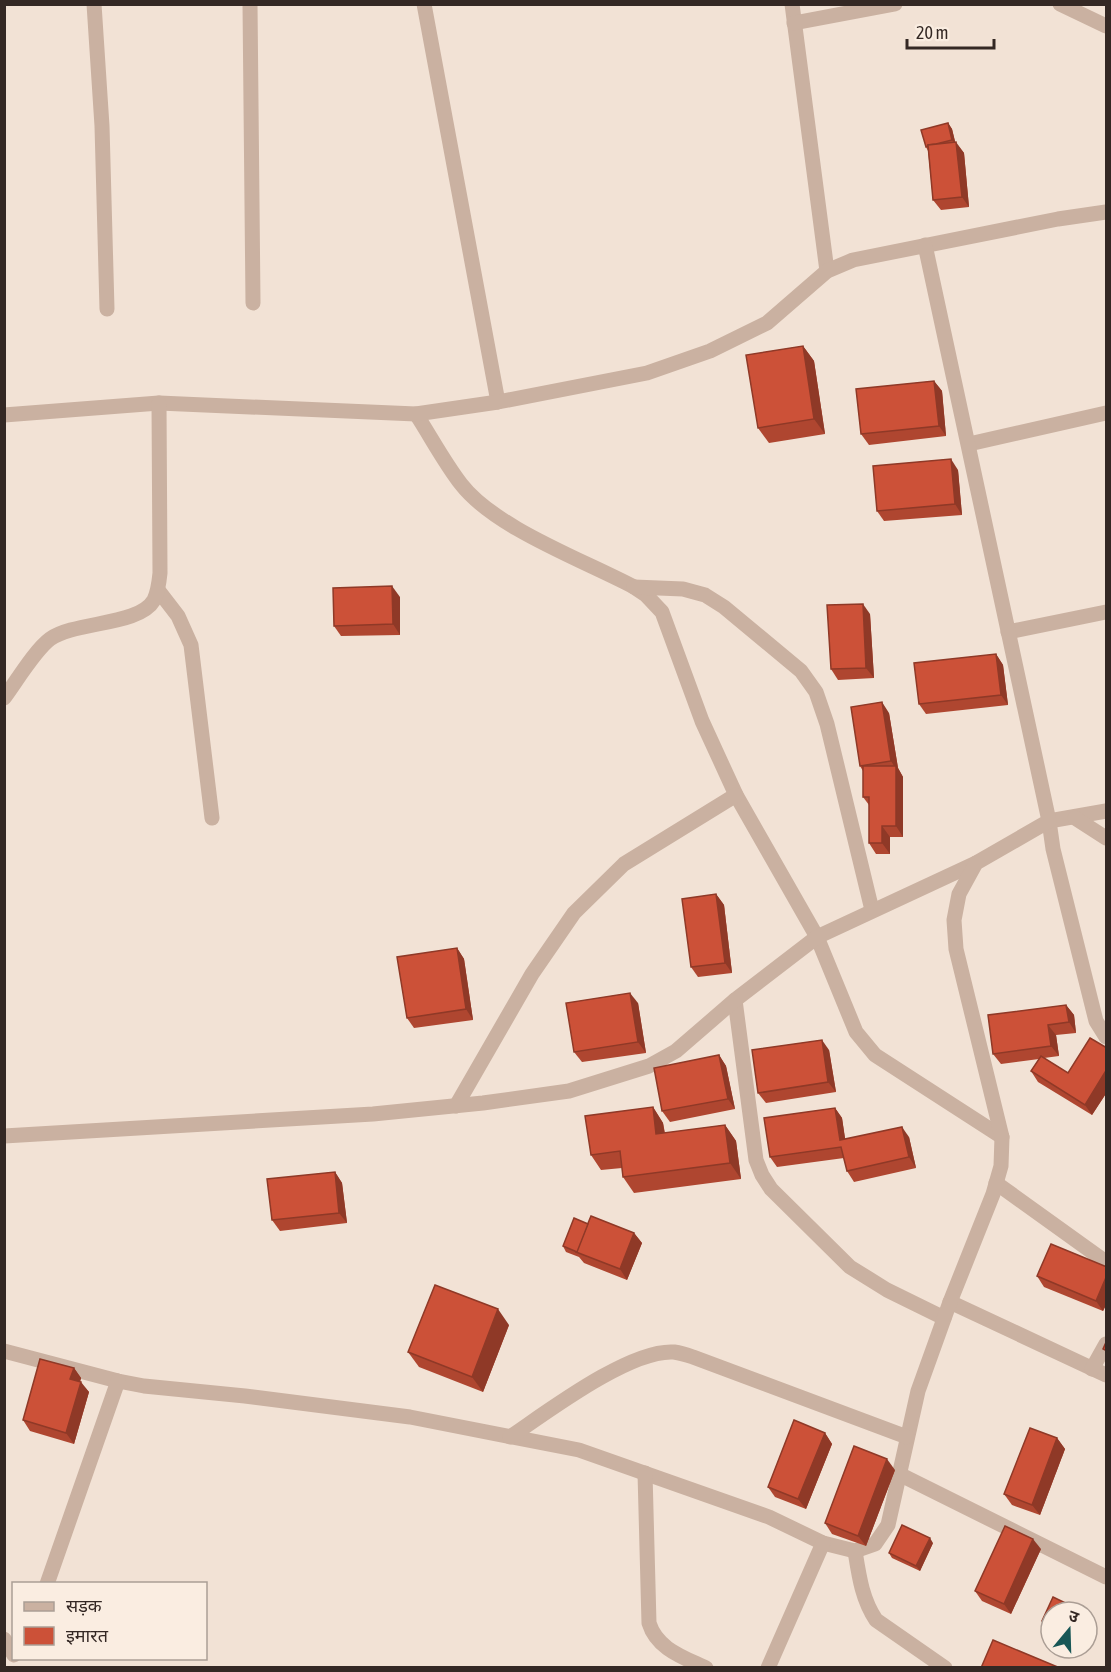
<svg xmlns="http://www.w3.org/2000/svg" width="1111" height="1672" viewBox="0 0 1111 1672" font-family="'Asap Condensed','Noto Sans Devanagari',sans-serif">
	<rect width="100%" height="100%" fill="#f2e2d5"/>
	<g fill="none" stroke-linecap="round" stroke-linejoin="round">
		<g stroke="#cab1a1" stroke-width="15">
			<path d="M94,4l8,122 5,183"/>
			<path d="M250,4l3,299"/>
			<path d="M424,4l74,398"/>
			<path d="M792,4l35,267"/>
			<path d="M1060,4l46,22"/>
			<path d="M794,23l101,-19"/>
			<path d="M416,414c15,23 28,48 45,70 34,44 122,76 173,103l12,8 16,17 40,109 34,74 81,142 39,95 19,23 127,82"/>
			<path d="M4,415l155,-12 257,11 82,-12 149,-29 63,-22 57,-28 60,-52 26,-11 205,-41 48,-7"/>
			<path d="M969,444l137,-31"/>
			<path d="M634,587l49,2 22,6 19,12 77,64 15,21 11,32 45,186"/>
			<path d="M158,590l20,26 13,29 21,173"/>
			<path d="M1008,632l98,-20"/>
			<path d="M4,698c12,-16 31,-48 46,-59 25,-18 89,-13 104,-39 4,-8 5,-17 6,-27l-1,-170"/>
			<path d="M1106,811l-57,10 4,28 43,172 10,16"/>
			<path d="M1075,818l31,20"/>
			<path d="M735,1000l21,160 6,15 9,14 79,78 37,23 57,28"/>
			<path d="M456,1106l76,-132 42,-61 50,-49 112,-69"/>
			<path d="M4,1136l369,-22 110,-11 86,-12 80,-25 27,-15 59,-51 82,-63 159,-74"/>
			<path d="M996,1183l110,79"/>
			<path d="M950,1302l156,73"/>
			<path d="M4,1351l114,30 26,5 101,10 165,21 169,33 190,67 54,26 32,8 20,-7 13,-19 30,-134 32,-89 43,-108 8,-28 1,-29 -46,-188 -2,-29 5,-26 17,-31 73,-42 -124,-576"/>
			<path d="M1092,1369l14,-25"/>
			<path d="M510,1437c37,-25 120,-88 164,-85 6,1 13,3 19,5l214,80"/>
			<path d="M645,1473l4,150c8,26 34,34 57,45"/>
			<path d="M899,1474l207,103"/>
			<path d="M855,1551c4,25 7,48 21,69l69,48"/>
			<path d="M47,1584l71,-203"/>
			<path d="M4,1639l10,16"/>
			<path d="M768,1668l55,-125"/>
		</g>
	</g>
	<g fill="#af4630">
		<path d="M948,123l4,6 3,13 9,11 5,54 -28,3 -8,-10 -5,-49 -2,-4z"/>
		<path d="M803,346l11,15 11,73 -56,9 -11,-15z"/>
		<path d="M934,381l8,10 4,45 -77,9 -8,-11z"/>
		<path d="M958,470l4,45 -78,6 -7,-10z"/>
		<path d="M400,597v38l-59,1 -7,-10z"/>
		<path d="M870,614l4,64 -36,2 -7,-11z"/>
		<path d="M996,654l7,11 5,40 -82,9 -7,-10z"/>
		<path d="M889,713l9,55 5,9v60h-13v17h-14l-7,-11v-38l-6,-8v-26l-3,-5z"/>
		<path d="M716,894l8,11 8,68 -34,4 -7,-10z"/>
		<path d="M457,948l7,11 9,61 -59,8 -7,-10z"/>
		<path d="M638,1003l8,50 -64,9 -8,-10z"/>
		<path d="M1066,1005l8,10 2,18 -20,2 3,21 -15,2 24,15 39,-25v44l-15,23 -54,-33 -7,-11 8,-12 -38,5 -8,-10z"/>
		<path d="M829,1050l7,42 -70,11 -8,-10z"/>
		<path d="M719,1055l7,11 9,43 -65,13 -8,-11z"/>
		<path d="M653,1107l10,16 2,10 60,-8 11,16 5,38 -107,14 -11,-16 -1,-9 -21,2 -10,-15z"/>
		<path d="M835,1108l7,10 3,21 64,-2 7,31 -62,14 -7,-11 -3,-13 -67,9 -7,-10z"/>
		<path d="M335,1172l7,11 5,40 -67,8 -8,-11z"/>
		<path d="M588,1224l46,9 8,10 -15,37 -43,-17 -5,-6 -13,-5 -3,-6z"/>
		<path d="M1107,1267v36l-4,8 -59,-24 -7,-11z"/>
		<path d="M509,1325l-26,67 -64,-25 -11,-15z"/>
		<path d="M74,1368l7,10 -1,4 9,10 -15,52 -44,-13 -7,-11z"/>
		<path d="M825,1433l7,11 -26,65 -31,-12 -7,-10z"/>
		<path d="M1057,1438l8,11 -25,66 -28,-10 -8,-11z"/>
		<path d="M895,1470l-29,76 -34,-12 -7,-11z"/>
		<path d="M933,1543l-13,28 -28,-13 -3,-5z"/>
		<path d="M1041,1549l-30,65 -29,-13 -7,-10z"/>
		<path d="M1051,1612v17l-5,-2 -4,-6z"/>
	</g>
	<g fill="#8f3927">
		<path d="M948,123l4,6 4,16 -4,-5z"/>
		<path d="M956,142l8,11 5,54 -7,-10z"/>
		<path d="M803,346l11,15 11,73 -11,-15z"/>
		<path d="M934,381l8,10 4,45 -7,-10z"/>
		<path d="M951,459l7,11 4,45 -7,-11z"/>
		<path d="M392,586l8,11v38l-7,-11z"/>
		<path d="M863,604l7,10 4,64 -8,-10z"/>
		<path d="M996,654l7,11 5,40 -7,-10z"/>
		<path d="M882,702l7,11 9,55 5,9v60l-7,-11v-57l-5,-8z"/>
		<path d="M882,826l8,11v17l-8,-11z"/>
		<path d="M716,894l8,11 8,68 -7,-10z"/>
		<path d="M457,948l7,11 9,61 -7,-11z"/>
		<path d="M630,993l8,10 8,50 -8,-11z"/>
		<path d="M1066,1005l8,10 2,18 -7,-11z"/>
		<path d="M1048,1025l8,10 3,21 -8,-10z"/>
		<path d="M822,1040l7,10 7,42 -8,-10z"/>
		<path d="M719,1055l7,11 9,43 -7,-10z"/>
		<path d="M1107,1069v23l-15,23 -7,-10z"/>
		<path d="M653,1107l10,16 4,27 -11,-16z"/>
		<path d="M835,1108l7,10 5,33 -7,-11z"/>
		<path d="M725,1125l11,16 5,38 -11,-16z"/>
		<path d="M902,1127l7,10 7,31 -7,-11z"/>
		<path d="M335,1172l7,11 5,40 -8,-10z"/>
		<path d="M634,1233l8,10 -15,37 -7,-11z"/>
		<path d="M1107,1275v28l-4,8 -7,-10z"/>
		<path d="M498,1309l11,16 -26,67 -11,-15z"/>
		<path d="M74,1368l7,10 -3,11 -8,-10z"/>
		<path d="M81,1382l8,10 -15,52 -8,-11z"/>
		<path d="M825,1433l7,11 -26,65 -8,-10z"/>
		<path d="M1057,1438l8,11 -25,66 -8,-10z"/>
		<path d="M887,1459l8,11 -29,76 -8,-10z"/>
		<path d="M930,1538l3,5 -13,28 -4,-5z"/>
		<path d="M1033,1539l8,10 -30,65 -7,-10z"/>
	</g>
	<g fill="#cc5138" stroke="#8f3927" stroke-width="1.5">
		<path d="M948,123l4,17 -16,4 -8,1v1l-2,1 -5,-17z"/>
		<path d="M956,142l6,55 -29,3 -5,-55z"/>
		<path d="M803,346l11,73 -56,9 -12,-73z"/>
		<path d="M934,381l5,45 -78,8 -5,-45z"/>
		<path d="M951,459l4,45 -78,7 -4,-45z"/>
		<path d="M392,586l1,38 -59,2 -1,-38z"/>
		<path d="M863,604l3,64 -35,1 -4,-64z"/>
		<path d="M996,654l5,41 -82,9 -5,-41z"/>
		<path d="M882,702l9,59 -31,5 -9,-59z"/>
		<path d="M863,766h33v60h-14v17h-13v-46h-6z"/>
		<path d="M716,894l9,69 -34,4 -9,-68z"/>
		<path d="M457,948l9,61 -59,9 -10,-61z"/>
		<path d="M630,993l8,49 -64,10 -8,-49z"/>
		<path d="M1066,1005l3,17 -21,3 3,21 -58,8 -5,-39z"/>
		<path d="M1090,1038l17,10v21l-22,36 -54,-34 10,-15 27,17z"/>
		<path d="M822,1040l6,42 -70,11 -6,-43z"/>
		<path d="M719,1055l9,44 -66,12 -8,-43z"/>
		<path d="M653,1107l3,27 69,-9 5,38 -107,14 -3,-26 -29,4 -6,-39z"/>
		<path d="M835,1108l5,32 62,-13 7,30 -62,14 -6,-24 -71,10 -6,-39z"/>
		<path d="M335,1172l4,41 -67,7 -5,-41z"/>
		<path d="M591,1216l43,17 -14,36 -44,-17z"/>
		<path d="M574,1218l14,6 -11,28 -14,-6z"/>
		<path d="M1051,1244l56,23v8l-11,26 -59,-25z"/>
		<path d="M435,1285l63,24 -26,68 -64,-25z"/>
		<path d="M1107,1340v11l-4,-2z"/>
		<path d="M40,1359l34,9 -4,11 11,3 -15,51 -43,-13z"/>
		<path d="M794,1420l31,13 -27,66 -30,-12z"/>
		<path d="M1030,1428l27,10 -25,67 -28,-11z"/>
		<path d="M854,1446l33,13 -29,77 -33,-13z"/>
		<path d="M902,1525l28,13 -14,28 -27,-13z"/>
		<path d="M1005,1526l28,13 -29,65 -29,-13z"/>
		<path d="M1053,1597l25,12 -2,3h-25v14l-9,-5z"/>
		<path d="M993,1640l67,28h-79z"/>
	</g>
	<rect width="1111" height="1672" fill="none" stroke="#342824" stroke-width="12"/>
	<rect x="12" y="1582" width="195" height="78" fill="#faede1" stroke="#ab9e95" stroke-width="1.5"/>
	<rect x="24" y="1602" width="30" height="9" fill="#cab1a1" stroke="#ab9e95" stroke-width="1.5"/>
	<text x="66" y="1612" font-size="18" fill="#342824">सड़क</text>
	<rect x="24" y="1627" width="30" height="18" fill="#cc5138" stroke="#ab9e95" stroke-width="1.5"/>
	<text x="66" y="1642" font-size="18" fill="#342824">इमारत</text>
	<g transform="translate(1069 1630) rotate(19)"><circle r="28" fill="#faede1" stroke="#ab9e95" stroke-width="1.5"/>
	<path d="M0-4.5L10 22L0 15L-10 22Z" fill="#185756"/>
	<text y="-9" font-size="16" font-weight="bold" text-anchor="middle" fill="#342824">उ</text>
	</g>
	<path d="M907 39v9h87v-9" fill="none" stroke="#342824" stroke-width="3"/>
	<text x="916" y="39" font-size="18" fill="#342824" stroke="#faede1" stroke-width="4.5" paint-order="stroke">20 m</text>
</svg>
